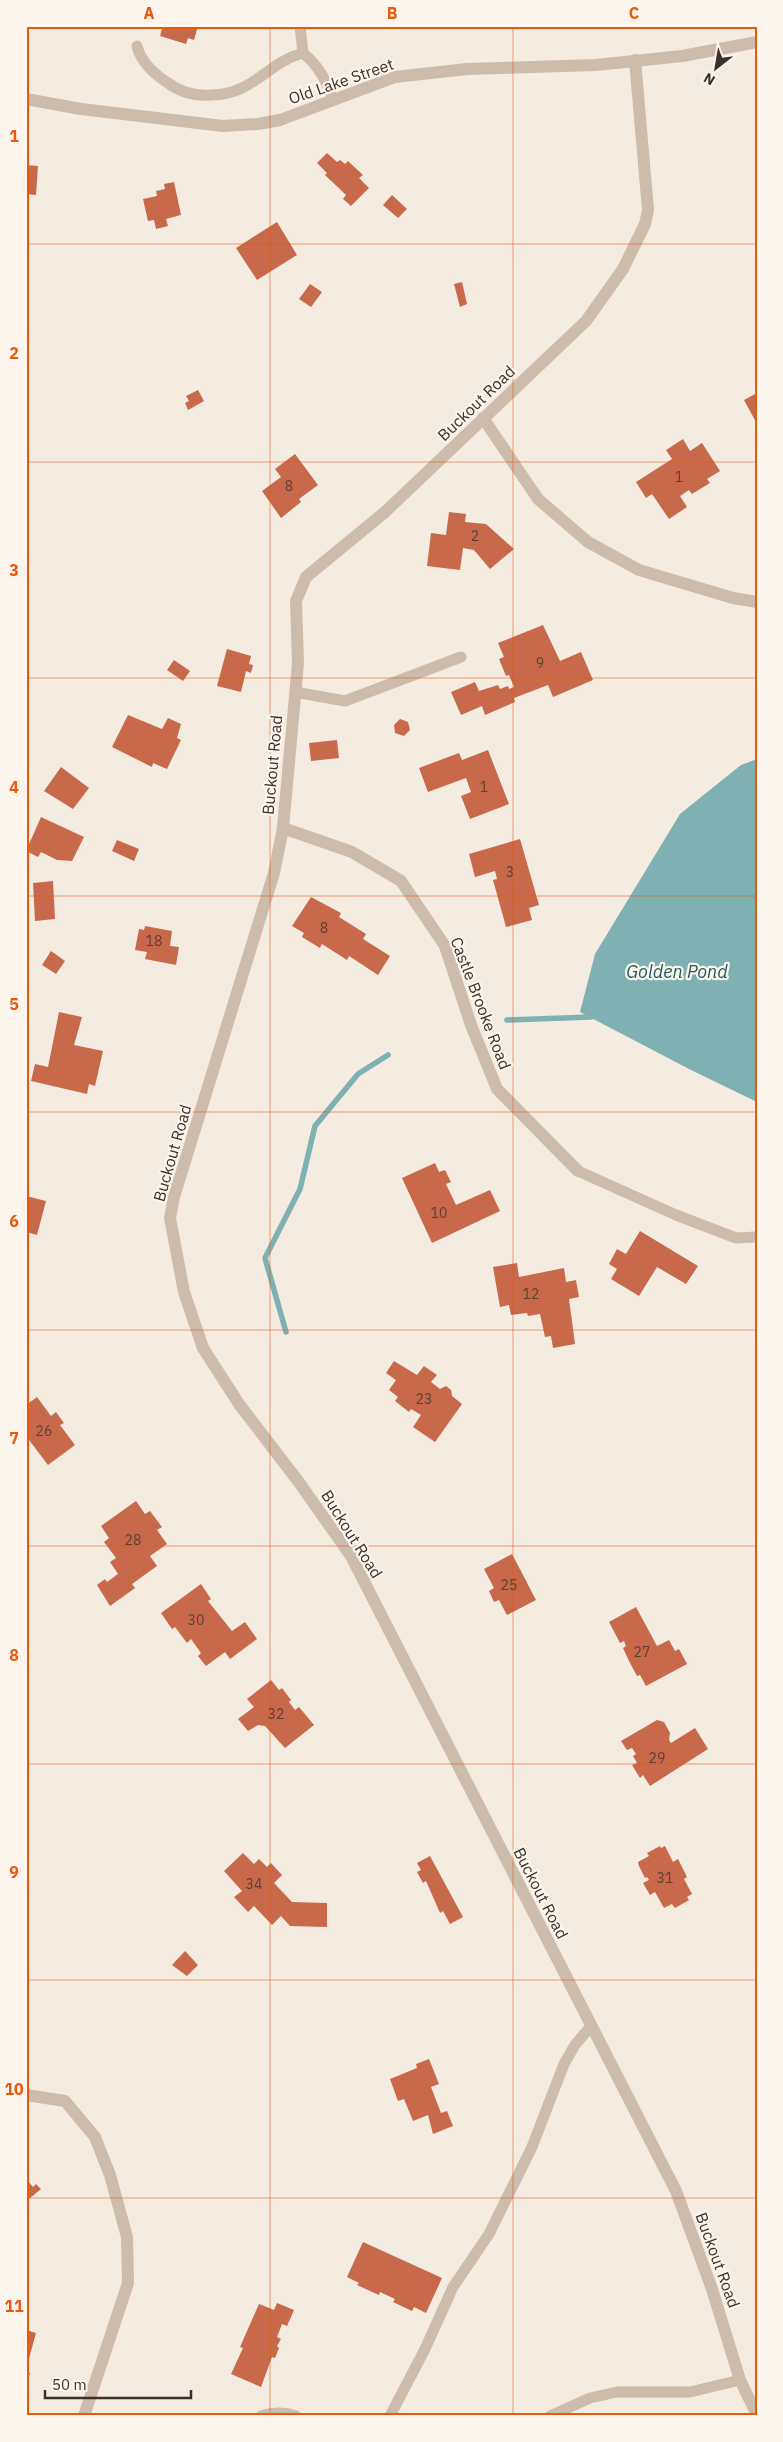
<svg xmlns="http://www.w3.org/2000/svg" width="783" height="2442" viewBox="0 0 783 2442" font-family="'IBM Plex Sans',sans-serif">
	<rect width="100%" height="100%" fill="#f4ebe1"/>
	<path fill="#7fb0b2" d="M757,759v343l-68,-33 -109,-57 15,-58 85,-140 61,-49z"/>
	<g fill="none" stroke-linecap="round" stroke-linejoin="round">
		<g stroke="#7fb0b2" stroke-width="5.5">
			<path d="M507,1020l84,-3 6,-3"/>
			<path d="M286,1332l-21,-74 35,-69 15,-63 43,-52 30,-19"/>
		</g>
	</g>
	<g fill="#c8694b">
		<path d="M154,26h44l-4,14 -6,-2 -2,6 -26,-8 2,-7z"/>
		<path d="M327,153l10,9 3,-2 5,4 3,-3 15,14 -4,3 10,10 -18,18 -8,-7 3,-4 -21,-20 2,-2 -10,-10z"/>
		<path d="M26,165l12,1 -2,29 -10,-1z"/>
		<path d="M174,182l7,33 -15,4 2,7 -12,3 -2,-9 -6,1 -5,-22 14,-3 -1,-5 9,-2 -1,-5z"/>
		<path d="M392,195l15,14 -9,9 -15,-13z"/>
		<path d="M277,222l20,33 -40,25 -21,-32z"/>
		<path d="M462,282l5,22 -7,3 -6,-23z"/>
		<path d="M310,284l12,8 -11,15 -12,-8z"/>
		<path d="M198,390l6,11 -16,9 -3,-7 4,-2 -3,-5z"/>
		<path d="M757,393v31l-13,-24z"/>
		<path d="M683,439l7,12 12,-8 18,28 -13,8 3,4 -18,11 -3,-4 -9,6 7,11 -18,12 -17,-25 -6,4 -10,-16 36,-23 -6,-9z"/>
		<path d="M295,454l23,31 -19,14 2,3 -20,16 -19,-27 19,-14 -6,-8z"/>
		<path d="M449,512l17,2 -1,8 21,2 28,25 -24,20 -16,-19 -11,-2 -3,22 -33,-4 4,-33 15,2z"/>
		<path d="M543,625l17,36 21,-9 12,28 -40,17 -5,-12 -34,13 1,4 -30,13 -3,-9 -21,9 -10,-23 24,-10 4,9 19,-6 2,4 8,-3 1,3 5,-2 -5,-12 -3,1 -7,-17 5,-2 -6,-14z"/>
		<path d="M227,649l24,7 -2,8 4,1 -2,8 -5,-2 -5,21 -24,-6z"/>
		<path d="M174,660l16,11 -7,10 -16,-11z"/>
		<path d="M128,715l34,14 6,-11 13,6 -4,14 4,2 -14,29 -14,-6 -1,4 -40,-20z"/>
		<path d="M400,719l8,3 2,8 -6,6 -9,-3 -1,-8z"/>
		<path d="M337,740l2,18 -28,3 -2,-18z"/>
		<path d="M488,750l21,54 -39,15 -9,-23 10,-4 -5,-14 -38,14 -9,-24 40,-15 3,7z"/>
		<path d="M61,767l28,21 -16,21 -29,-18z"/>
		<path d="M41,817l43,20 -12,24 -15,-1 -16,-8 -3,5 -12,-6z"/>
		<path d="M520,839l19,66 -10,3 3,12 -26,7 -13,-47 4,-1 -2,-8 -20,6 -6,-23z"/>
		<path d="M117,840l22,9 -5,12 -22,-10z"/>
		<path d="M53,881l2,38 -20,2 -2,-38z"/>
		<path d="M311,897l30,16 -2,4 27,17 -3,5 27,17 -12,19 -29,-19 -2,4 -25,-16 -2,4 -18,-11 2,-4 -12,-7z"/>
		<path d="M145,926l27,5 -2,15 9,1 -3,18 -31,-6 2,-7 -12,-2 4,-21 5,1z"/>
		<path d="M51,951l14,10 -9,13 -14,-9z"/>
		<path d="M59,1012l23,5 -8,28 29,6 -8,35 -6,-2 -2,10 -56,-13 4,-17 13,3z"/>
		<path d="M435,1163l4,9 6,-2 6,12 -5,2 10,21 34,-15 10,21 -68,32 -30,-65z"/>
		<path d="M26,1196l20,5 -9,34 -11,-3z"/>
		<path d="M640,1231l58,35 -12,18 -29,-17 -18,29 -28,-17 6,-10 -8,-5 8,-15 9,5z"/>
		<path d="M517,1263l2,14 45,-9 2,14 10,-2 3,17 -10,2 6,45 -22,4 -2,-12 -6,1 -5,-23 -12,2 -1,-3 -16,2 -2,-10 -9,2 -7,-40z"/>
		<path d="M394,1361l23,14 7,-9 13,9 -6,7 9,7 6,-3 5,4 1,6 10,8 -27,38 -22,-15 8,-12 -10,-6 -2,3 -14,-11 3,-4 -9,-7 7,-10 -10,-7z"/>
		<path d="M37,1397l14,19 5,-4 8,11 -4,2 15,20 -27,20 -22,-29v-31z"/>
		<path d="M136,1501l9,13 5,-3 12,16 -5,3 10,14 -17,12 7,10 -25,18 3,4 -25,18 -13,-21 8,-6 2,3 11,-8 -8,-12 6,-4 -12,-16 5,-4 -8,-12z"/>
		<path d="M512,1554l24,46 -29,15 -8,-15 -5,2 -5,-11 5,-3 -10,-19z"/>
		<path d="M201,1584l10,15 -3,2 24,30 13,-9 12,17 -27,20 -5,-7 -19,14 -8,-10 3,-3 -10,-14 -4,4 -12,-16 -3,2 -11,-16z"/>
		<path d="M636,1607l21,39 12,-6 6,11 4,-2 8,15 -41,22 -6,-11 -3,1 -8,-15 -6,-13 3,-2 -2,-5 -4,2 -11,-21z"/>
		<path d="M271,1680l8,10 3,-2 9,12 -2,2 6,8 4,-3 15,18 -29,23 -20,-22 -7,-1 -10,6 -10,-12 16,-12 -7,-8z"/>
		<path d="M657,1720l7,2 6,11 -1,7 2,3 24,-15 13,21 -58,37 -7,-11 -3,3 -8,-13 5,-2 -4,-7 3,-2 -4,-6 -5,2 -6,-9z"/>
		<path d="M660,1846l1,2 4,-2 8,16 5,-3 9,18 -3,2 8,15 -5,3 2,3 -14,8 -3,-4 -8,4 -9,-16 -5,3 -7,-12 6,-3 -2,-3 -2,1 -6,-12 -1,-4 11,-6 -2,-3z"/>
		<path d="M243,1853l11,11 5,-5 8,8 4,-4 11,12 -8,8 18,19 35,1v24l-37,-1 -9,-10 -9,9 -18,-19 -6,6 -14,-15 8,-6 -18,-20z"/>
		<path d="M430,1856l33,61 -13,7 -7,-13 -3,2 -14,-32 -3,2 -6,-11 4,-2 -4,-7z"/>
		<path d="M185,1951l13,14 -11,11 -15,-11z"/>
		<path d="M429,2059l10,25 -8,3 10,26 6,-2 6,15 -20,8 -5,-19 -15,6 -9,-22 -6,2 -8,-22 27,-11 -1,-4z"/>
		<path d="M26,2179l7,8 3,-3 5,5 -12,10 -3,-3z"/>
		<path d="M363,2242l79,36 -16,35 -12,-6 -2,4 -19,-9 2,-3 -15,-7 -1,3 -22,-10 2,-2 -12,-6z"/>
		<path d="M277,2303l17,7 -7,16 -5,-2 -5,13 4,2 -4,7 2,2 -4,10 -3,-1 -11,30 -30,-13 12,-26 -3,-1 19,-43 15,6z"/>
		<path d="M26,2330l10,3 -9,33h-1z"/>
		<path d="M26,2371l4,2 -3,11 -1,-1z"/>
	</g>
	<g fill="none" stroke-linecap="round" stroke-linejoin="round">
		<g stroke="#cdbbac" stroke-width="11">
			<path d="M300,26l3,27"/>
			<path d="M137,46c4,17 17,28 31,37 12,9 28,13 43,12 44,-1 55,-32 92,-42 16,13 23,27 30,47"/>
			<path d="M295,692l50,9 116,-44"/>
			<path d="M578,1171l98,44 60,23 21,-1"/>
			<path d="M261,2416c12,-4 23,-4 35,0"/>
			<path d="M390,2416l35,-67 28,-62 36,-53 43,-87 32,-83 11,-19 16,-19"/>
			<path d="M550,2416l40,-18 27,-6h73l50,-12"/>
		</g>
		<g stroke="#cdbbac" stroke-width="12">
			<path d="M635,60l13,150 -3,14 -22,45 -37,52 -201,191 -79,65 -10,24 2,62 -15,165 -9,45 -100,324 -4,21 14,74 19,56 36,56 59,77 53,75 325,635 36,98 28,91 17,35"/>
			<path d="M26,99l55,10 142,17 35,-2 22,-4 115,-43 72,-8 129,-4 86,-9 75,-14"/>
			<path d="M483,418l55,81 50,43 51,28 94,28 24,4"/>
			<path d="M283,828l69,24 49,29 44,65 26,79 26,64 81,82"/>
			<path d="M26,2095l39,6 30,36 15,38 17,62 1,46 -44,133"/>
		</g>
	</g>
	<path fill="none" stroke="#e8590c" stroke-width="1" stroke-opacity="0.55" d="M270,26v2390M513,26v2390M26,244h731M26,462h731M26,678h731M26,896h731M26,1112h731M26,1330h731M26,1546h731M26,1764h731M26,1980h731M26,2198h731"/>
	<g text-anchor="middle" stroke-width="4.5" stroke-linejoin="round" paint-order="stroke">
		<g font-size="14" fill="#5e3e33">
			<text x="679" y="482">1</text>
			<text x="289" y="491">8</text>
			<text x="475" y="541">2</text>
			<text x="540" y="668">9</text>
			<text x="484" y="792">1</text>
			<text x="510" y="877">3</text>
			<text x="324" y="933">8</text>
			<text x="154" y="946">18</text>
			<text x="439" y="1218">10</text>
			<text x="531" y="1299">12</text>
			<text x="424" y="1404">23</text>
			<text x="44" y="1436">26</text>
			<text x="133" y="1545">28</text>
			<text x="509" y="1590">25</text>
			<text x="196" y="1625">30</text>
			<text x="642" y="1657">27</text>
			<text x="276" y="1719">32</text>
			<text x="657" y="1763">29</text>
			<text x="665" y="1883">31</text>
			<text x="254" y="1889">34</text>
		</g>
		<g font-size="16" fill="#3b302b" stroke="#fbf5ee">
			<text transform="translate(341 81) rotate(-19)" y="6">Old Lake Street</text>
			<text transform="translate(476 403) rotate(-44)" y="6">Buckout Road</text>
			<text transform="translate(272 765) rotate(-85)" y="6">Buckout Road</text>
			<text transform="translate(481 1003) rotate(69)" y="6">Castle Brooke Road</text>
			<text transform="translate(172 1153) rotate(-74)" y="6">Buckout Road</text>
			<text transform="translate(352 1534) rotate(58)" y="6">Buckout Road</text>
			<text transform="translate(541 1893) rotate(63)" y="6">Buckout Road</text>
			<text transform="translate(718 2260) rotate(70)" y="6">Buckout Road</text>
		</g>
		<g font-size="18" font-style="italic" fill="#1f5a5e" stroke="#fbf5ee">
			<text x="677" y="978">Golden Pond</text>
		</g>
	</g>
	<rect width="783" height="2442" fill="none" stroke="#fbf5ee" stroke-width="55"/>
	<g transform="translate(716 68) rotate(211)" stroke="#fbf5ee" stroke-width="4" paint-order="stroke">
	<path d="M0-4L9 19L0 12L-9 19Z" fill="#3b302b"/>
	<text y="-8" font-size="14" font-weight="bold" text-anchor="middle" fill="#3b302b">N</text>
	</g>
	<path d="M45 2390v8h146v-8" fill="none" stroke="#3b302b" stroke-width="2.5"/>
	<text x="52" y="2390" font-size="15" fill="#3b302b" stroke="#fbf5ee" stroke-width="4" paint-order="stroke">50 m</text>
	<rect x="28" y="28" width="728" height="2386" fill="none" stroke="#e8590c" stroke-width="2"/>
	<g font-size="16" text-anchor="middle" font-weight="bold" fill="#e8590c">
		<text x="149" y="19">A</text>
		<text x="392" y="19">B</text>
		<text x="634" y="19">C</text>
		<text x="14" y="142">1</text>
		<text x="14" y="359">2</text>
		<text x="14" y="576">3</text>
		<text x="14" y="793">4</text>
		<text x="14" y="1010">5</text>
		<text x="14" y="1227">6</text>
		<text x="14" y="1444">7</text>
		<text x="14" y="1661">8</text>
		<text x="14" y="1878">9</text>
		<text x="14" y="2095">10</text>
		<text x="14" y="2312">11</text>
	</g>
</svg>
